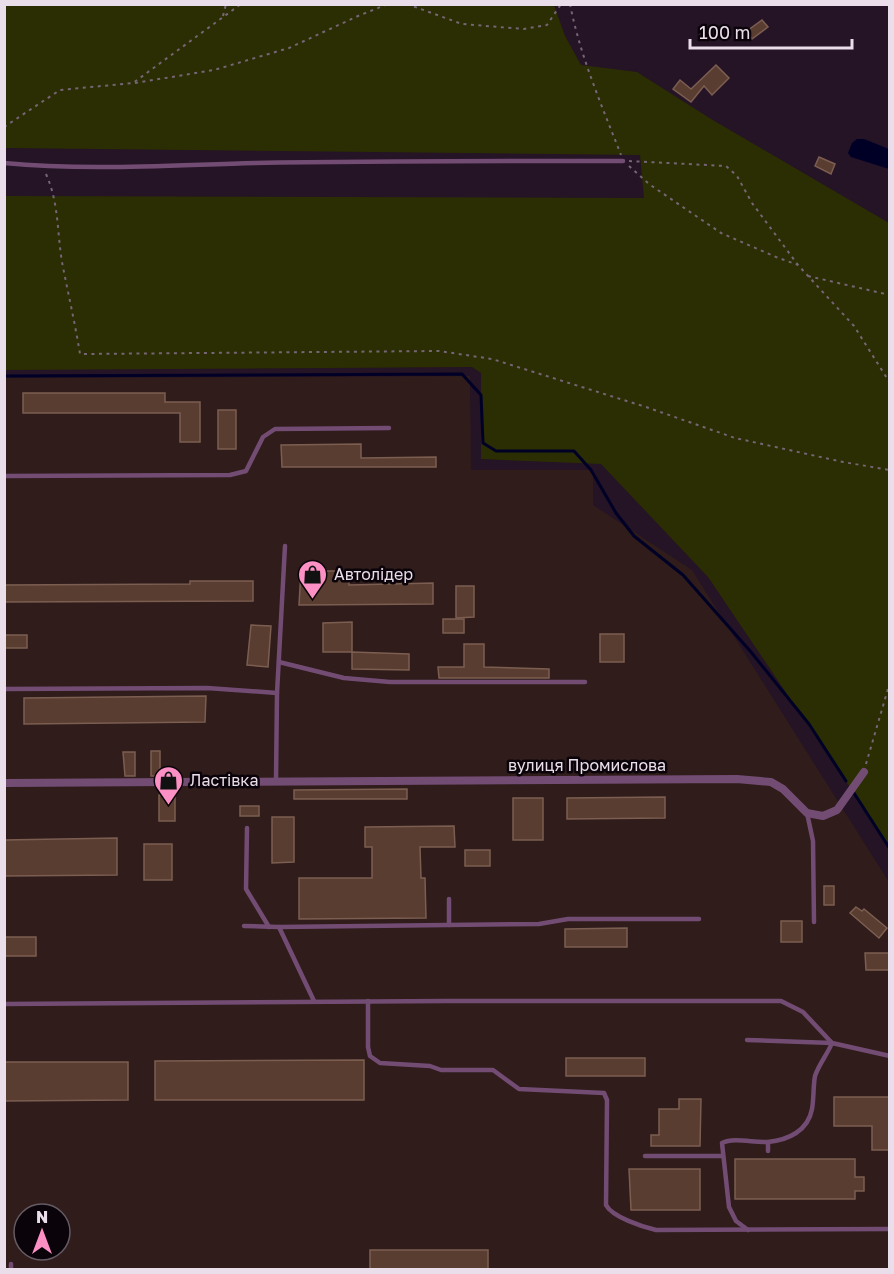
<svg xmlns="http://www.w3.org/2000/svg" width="894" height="1274" viewBox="0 0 894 1274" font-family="'Golos Text',sans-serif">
	<rect width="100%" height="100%" fill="#251326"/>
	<path fill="#2f1c1b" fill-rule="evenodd" d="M470,376l1,94h122v35l99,65 197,312v387h-884l-1,-891zM24,1214h36v36h-36z"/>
	<path fill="#2b2e02" d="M5,5h549l11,31 16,29 56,7 74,47 178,104v622l-181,-268 -107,-113 -120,-5v-86l-9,-6 -467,3v-174l639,2 -4,-43 -635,-7z"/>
	<path fill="#000027" d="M857,139h7l25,10v20l-38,-12 -3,-4 4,-10z"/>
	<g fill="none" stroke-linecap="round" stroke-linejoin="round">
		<g stroke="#000027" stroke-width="3">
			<path d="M4,376l458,-2 19,21 2,48 13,8h78l17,19 25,43 18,23 49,39 68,77 58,72 37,57"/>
			<path d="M854,793l36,56"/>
		</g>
	</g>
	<g fill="#593d31" stroke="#7c5e51" stroke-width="1.5">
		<path d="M762,20l6,7 -16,12 -5,-8z"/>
		<path d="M716,65l13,13 -17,17 -8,-9 -13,16 -18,-13 7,-9 11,9z"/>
		<path d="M819,157l16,7 -4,10 -16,-8z"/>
		<path d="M23,393h142v9h35v40h-20v-29h-157z"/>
		<rect x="218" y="410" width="18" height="39"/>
		<path d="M361,444v14l75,-1v10h-154l-1,-22z"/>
		<path d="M301,571h48v14l84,-2v21l-134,1z"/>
		<path d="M190,581h63v20l-249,1v-17l186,-1z"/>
		<path d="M456,586h18v31l-18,1z"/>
		<rect x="443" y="619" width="21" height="14"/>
		<path d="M352,622v30h-29v-29z"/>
		<path d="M251,625l20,1 -3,41 -21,-2z"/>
		<rect x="600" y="634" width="24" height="28"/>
		<rect x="4" y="635" width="23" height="13"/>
		<path d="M464,644h20v23l65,2v9h-110l-1,-11h26z"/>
		<path d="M352,652l57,2v16l-57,-1z"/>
		<path d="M206,696l-1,26 -181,2v-26z"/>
		<rect x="151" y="751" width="9" height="25"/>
		<path d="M123,752h12v24h-10z"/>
		<path d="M407,789v10h-113v-9z"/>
		<rect x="159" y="795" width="16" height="26"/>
		<path d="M665,797v21l-98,1v-21z"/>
		<rect x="513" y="798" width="30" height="42"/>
		<rect x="240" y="806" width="19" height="10"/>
		<path d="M272,817h22v45l-22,1z"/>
		<path d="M454,826l1,21h-35l1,31h4l1,40 -127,1v-41h73v-31h-7v-20z"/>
		<path d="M117,838v37l-113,1v-36z"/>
		<rect x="144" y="844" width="28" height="36"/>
		<rect x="465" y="850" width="25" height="16"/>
		<rect x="824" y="886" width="10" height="19"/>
		<path d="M856,907l6,4 2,-2 23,19 -8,10 -29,-25z"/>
		<rect x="781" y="921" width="21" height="21"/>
		<path d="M627,928v19h-62v-18z"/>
		<rect x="4" y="937" width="32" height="19"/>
		<path d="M865,953h25v17h-24z"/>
		<rect x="566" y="1058" width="79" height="18"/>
		<path d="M364,1060v40h-209v-39z"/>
		<path d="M4,1062h124v38l-124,1z"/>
		<path d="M834,1097h56v53h-18v-24h-38z"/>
		<path d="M679,1099h22l-1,47h-49v-11h8v-26h20z"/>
		<path d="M735,1159h120v18h9v14h-9v8h-120z"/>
		<path d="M629,1169h71v41h-69z"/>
		<rect x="370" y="1250" width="118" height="19"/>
	</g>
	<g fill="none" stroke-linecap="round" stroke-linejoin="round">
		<g stroke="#756575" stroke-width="2" stroke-dasharray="3 4.5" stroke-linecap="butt">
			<path d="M407,4l55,20 62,5 23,-4 14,-21"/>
			<path d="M570,4c10,52 32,102 51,151"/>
			<path d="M223,16l3,-12"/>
			<path d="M135,83l79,-13 75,-22 69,-32 30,-12"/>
			<path d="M4,127l56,-37 73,-7 108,-79"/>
			<path d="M629,161l97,5 11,10 15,27 46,62"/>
			<path d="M629,166l20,18 72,49 55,24 22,8 56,61 36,57"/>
			<path d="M46,174c13,29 11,58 16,88 6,31 13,61 18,92l359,-3 53,8 154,48 89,31 108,24 47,8"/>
			<path d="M808,276l82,19"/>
			<path d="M866,764l24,-82"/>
		</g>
		<g stroke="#734c74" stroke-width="4.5">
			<path d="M4,163c83,8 168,2 251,0 122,-2 245,-2 368,-2"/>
			<path d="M4,476l226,-1 16,-4 17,-34 12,-8 114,-1"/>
			<path d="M279,662l65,16 46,4h195"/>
			<path d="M4,689l203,-1 70,5"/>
			<path d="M276,781l1,-88 8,-147"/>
			<path d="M807,813l6,28 1,81"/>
			<path d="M247,828l-1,61 23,38"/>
			<path d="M449,925v-26"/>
			<path d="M244,926l35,1"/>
			<path d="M314,1001l-35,-74 260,-3 29,-5h131"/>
			<path d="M368,1001v46l2,9 10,7 50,3 11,4h52l26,19 85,4 3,7 -1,105c6,12 37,22 50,25l234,-1"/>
			<path d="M4,1004l443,-3h334l22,11 29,31c-5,12 -13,21 -17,33 -2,11 -1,22 -3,33 -4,22 -24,31 -44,33 -14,1 -34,-5 -46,1l7,64 7,14 12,9"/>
			<path d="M747,1040l85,3 58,13"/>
			<path d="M768,1151v-9"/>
			<path d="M645,1156h77"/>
			<path d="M11,1264v6"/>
		</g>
		<path stroke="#734c74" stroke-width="8" d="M4,783l733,-4 34,3 12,7 24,24 16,3 14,-6 27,-38"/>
	</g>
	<defs>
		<symbol id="shop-pin" viewBox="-11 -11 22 30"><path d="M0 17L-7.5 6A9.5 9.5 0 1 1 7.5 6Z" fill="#fc8fc3" stroke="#0a040a"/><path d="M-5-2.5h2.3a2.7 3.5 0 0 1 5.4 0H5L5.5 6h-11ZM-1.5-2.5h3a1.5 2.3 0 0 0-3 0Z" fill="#111"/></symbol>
	</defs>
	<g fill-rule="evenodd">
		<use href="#shop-pin" x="296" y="558" width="33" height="45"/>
		<use href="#shop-pin" x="152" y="764" width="33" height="45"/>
	</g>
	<g text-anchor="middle" stroke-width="5" stroke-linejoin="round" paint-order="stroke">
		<g font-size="16" fill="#ebdeeb" stroke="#0a040a" text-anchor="start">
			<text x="334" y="580">Автолідер</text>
			<text x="190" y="786">Ластівка</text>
		</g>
		<g font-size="16" fill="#ebdeeb" stroke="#0a040a">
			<text x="587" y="771">вулиця Промислова</text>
		</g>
	</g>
	<rect width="894" height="1274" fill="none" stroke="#ebdeeb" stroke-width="12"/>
	<g transform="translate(42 1232)"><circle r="28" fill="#0a040a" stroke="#645b64" stroke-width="1.5"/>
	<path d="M0-4.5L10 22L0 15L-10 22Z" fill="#fc8fc3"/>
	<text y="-9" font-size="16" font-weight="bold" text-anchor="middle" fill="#ebdeeb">N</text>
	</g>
	<path d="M690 39v9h162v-9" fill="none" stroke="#ebdeeb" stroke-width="3"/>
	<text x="699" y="39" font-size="18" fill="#ebdeeb" stroke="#0a040a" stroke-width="4.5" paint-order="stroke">100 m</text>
</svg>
